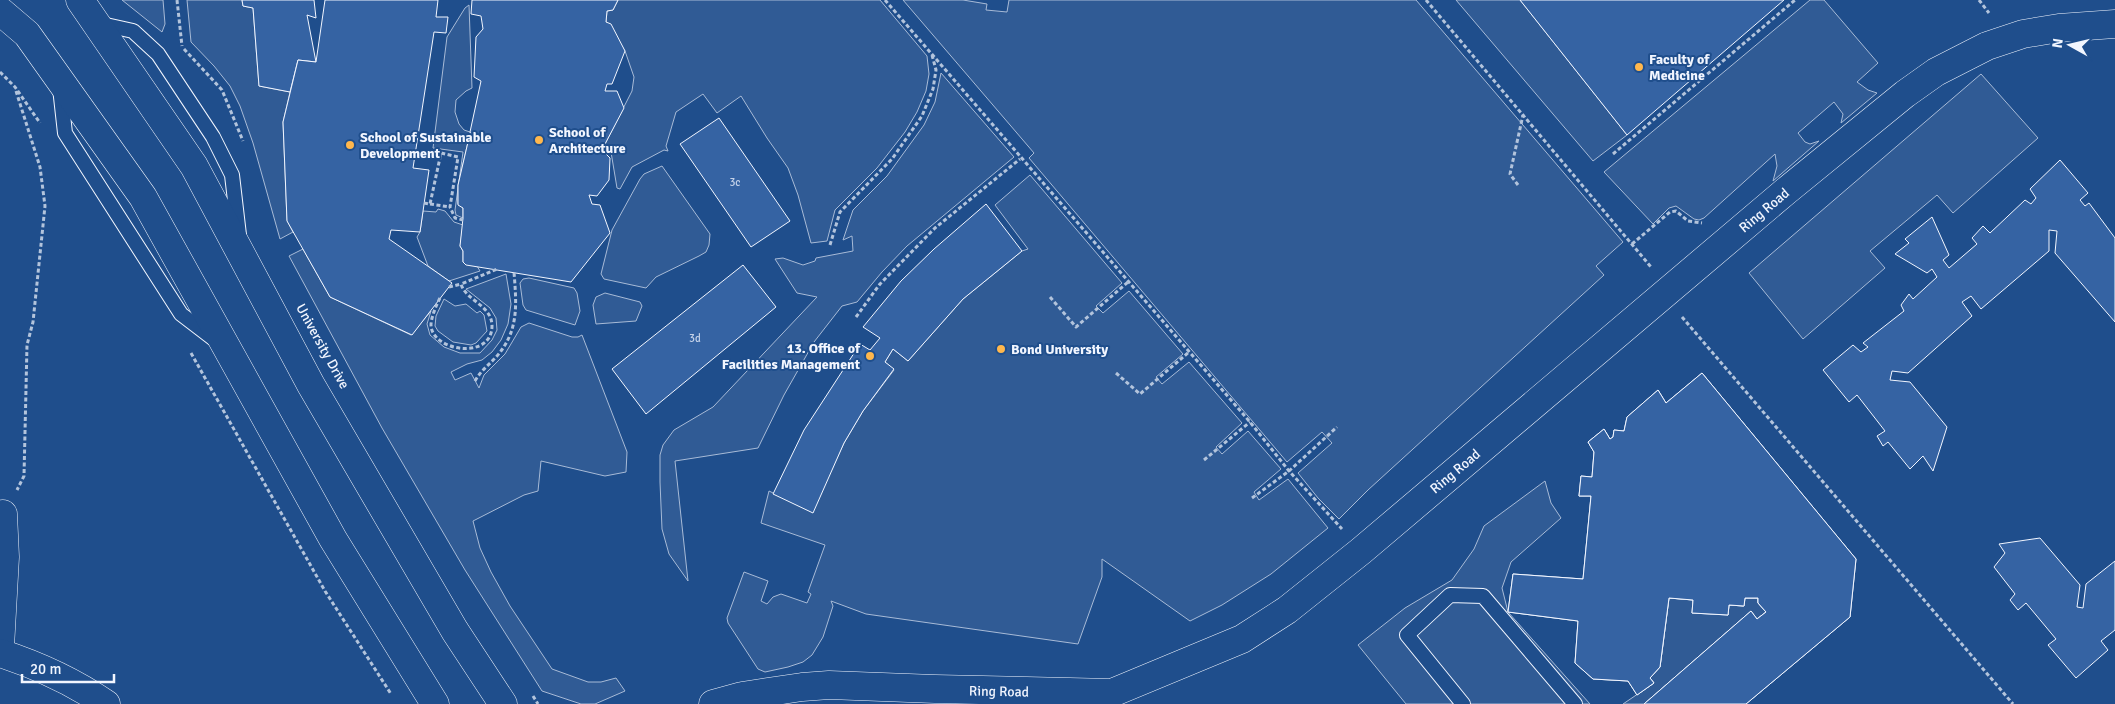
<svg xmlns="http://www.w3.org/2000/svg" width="2115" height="704" viewBox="0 0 2115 704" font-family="Signika,sans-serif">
	<rect width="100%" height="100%" fill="#1f4e8c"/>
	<g fill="#305b95" stroke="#a8bbd7">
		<path d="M122,0h41l2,24 -3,8z"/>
		<path d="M187,0h55l1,6 10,2 6,78 31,6 -7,30 4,98 6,12 -13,7 -27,-96 -13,-37 -10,-20 -16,-20 -23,-24z"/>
		<path d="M618,0h262l47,56 2,18 -3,17 -9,21 -12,20 -28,36 -42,42 -8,31 -16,2 -13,-48 -10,-27 -21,-30 -26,-42 -24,17 -14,-19 -27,18 -10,34 2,5 -4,-1 -32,17 -12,22 -3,-1 -6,-36 -6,-8 27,-53 2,-14 -9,-26 -19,-29 1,-11 6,-1z"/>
		<path d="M903,0h60l24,4 -1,6 21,2 2,-12h407l207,242 -27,24 8,9 -236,215 -29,29 -21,-21 -20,-25 34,-30 -10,-11 -35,30 -258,-304 5,-5z"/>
		<path d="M1456,0h64l107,135 -34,26z"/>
		<path d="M1810,0h14l54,63 -21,19 11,8 9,3 -36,30 2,-9 -9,-12 -36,31 7,9 5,2 9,-3 -46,40 4,-15 -2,-12 -71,64 -5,2 -5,-1 -18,-13 -7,2 -16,16 -49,-52z"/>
		<path d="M469,5l3,83 -6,3 -10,9 -1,12 4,12 5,6 6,2 3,6 -5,4 -10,43v19l5,4v10l-7,-3 -1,-5 8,-58 -30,-4 14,-111 18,-29z"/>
		<path d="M941,73l73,84 -107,89 -25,26 -25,30 -15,4 -28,36 -30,53 -26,53 -83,13 13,120 -19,-27 -7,-25 -2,-47v-27l3,-10 11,-15 39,-23 104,-110 -20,-4 -22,-34 8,-1 20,7 12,-4 1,-3 37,-7 -1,-15 -9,4 10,-30 34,-34 37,-51 11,-23z"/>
		<path d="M1981,74l57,64 -85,75 -16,-18 -67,56 15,17 -82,71 -54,-66z"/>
		<path d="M662,166l48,68 -1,11 -3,7 -7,4 -43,21 -10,11 -42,-9 -3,-5 11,-44 28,-51 4,-5z"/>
		<path d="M1030,175l92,108 -26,23 7,7 26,-22 54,63 -27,23 6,7 27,-22 53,61 -26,24 6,7 26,-23 33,38 -27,23 5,8 29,-21 40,49 -57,46 -49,31 -32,16 -88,-62v18l-24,67 -212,-30 -35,-13 2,5 -10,31 -11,18 -9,7 -15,5 -23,5 -7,-3 -30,-46 -1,-5 17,-46 24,9 -7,20 6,3 6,-7 8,-3 26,9 4,-9 -3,-2 17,-47 -64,-22 8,-32 43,21 32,-69 19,-32 31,-41 -9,-8 8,-13 15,12 55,-62 59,-48 6,-2 -33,-44z"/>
		<path d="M438,209l7,2 9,11 9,3 -3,21 3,5v11l14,4 3,5 -31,10 -21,-15 -11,-29 3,-5 3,-21 13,1z"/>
		<path d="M303,249l27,48 81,38 20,-24 -4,13 3,11 14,12 16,6h20l12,-13 5,-10 -1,-12 -6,-10 -24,-19 40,-15 5,30 -3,20 -7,16 -9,12 -10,8 -15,4 -16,8 4,8 16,-7 8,15 5,-13 21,-21 16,-27 8,-4 43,14h6l4,-2 45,117 -1,20 -21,4 -64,-15 -3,30 -14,4 -51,26 7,27 11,24 19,34 42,63 36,13h13l15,-4 9,13 -30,13h-14l-39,-13 -77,-121 -83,-142 -93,-172z"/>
		<path d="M529,278l45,10 3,5 3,18 -5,14 -49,-15 -3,-5 -3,-22 3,-4z"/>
		<path d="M605,293l35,9 2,4 -6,15 -40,3 -3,-19 3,-8z"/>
		<path d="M444,299l11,7 11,-2 11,9 3,-2 4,4 3,16 -11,12 -5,2 -18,-3 -15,-11 -3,-5 1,-10z"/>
		<path d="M1545,481l6,22 10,15 -50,44 -9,26 6,24 82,92h-184l-48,-59 47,-37 47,-28 22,-31 10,-23z"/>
		<path d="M1669,598l24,2 35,15 1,-10 14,1 2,-8h13v5l8,9 -122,92h-21l31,-21 -4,-5 10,-11z"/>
	</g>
	<g fill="#3563a3" stroke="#f2f6ff" fill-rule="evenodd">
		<path d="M242,0h72l2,18 -9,-3 9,47 -18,-2 -8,32 -31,-6 -6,-78 -10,-2z"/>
		<path d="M325,0h113l-2,17h12l-2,16 -12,-1 -21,136 16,2 -9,62 -29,-2 -2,9 63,44 -40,52 -82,-38 -43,-76 -4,-99 15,-62 18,2z"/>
		<path d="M472,0h146l-5,10 -6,1 -1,11 5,2 14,27 -13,33h-5l-2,7h12l7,17 -19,36h-5l-1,8 6,1 5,5 -1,22 -12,16 -8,-1 3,9 8,1 10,28 -39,49 -105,-17 -3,-3v-11l-3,-5 3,-28v-10l-5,-3v-20l10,-43 5,-4 -3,-6 11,-51 -7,-4 2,-40 7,-8 -2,-13 -10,-2z"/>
		<path d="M1520,0h264l-157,135z"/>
		<path d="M719,118l71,103 -39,26 -71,-103z"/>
		<path d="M2060,160l28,33 -8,7 5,6 4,-3 26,35v84l-60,-69 2,-22 -8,-1v21l-68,58 -10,-13 -9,6 10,14 -64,57 -16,-2 -2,9 20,2 37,45 -14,44 -10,-15 -13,13 -22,-27 -5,4 -6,-10 8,-5 -28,-36 -8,7 -26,-32 30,-25 8,7 7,-5 -5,-4 41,-32 -3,-6 8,-11 4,5 24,-22 -5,-8 -5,4 -32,-19 14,-11 -4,-4 27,-22 17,38 -6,5 6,8 28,-24 -5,-6 11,-12 7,7 35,-33 6,4 5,-6 -6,-9z"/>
		<path d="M986,204l36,47 -59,48 -55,62 -15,-12 -8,13 9,7 -31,42 -19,32 -31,70 -40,-19 31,-64 56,-86 10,6 10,-12 -17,-11 38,-46 33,-32z"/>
		<path d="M743,265l33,42 -130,107 -34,-45z"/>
		<path d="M1702,373l154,186 -6,58 -104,87h-102l107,-93 6,8 9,-7 -8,-9v-5h-13l-1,8 -15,-1 -1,10 -36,-2 1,-13 -24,-2 -9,69 -10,11 4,5 -17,12 -9,-14 -35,-2 -18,-16 3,-42 -70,-9 5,-38 70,5 8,-83h-12l2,-20 11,1 2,-25 -6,-10 16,-13 6,10 3,-2 1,-7 10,1 3,-14 31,-27 8,13zM1660,424l98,118 -13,25 -31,-2 -2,15 -41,-2 9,-109 -29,-36z"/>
		<path d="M1702,373l154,186 -6,58 -104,87h-102l107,-93 6,8 9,-7 -8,-9v-5h-13l-1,8 -15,-1 -1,10 -36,-2 1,-13 -24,-2 -9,69 -10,11 4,5 -17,12 -9,-14 -35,-2 -18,-16 3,-42 -70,-9 5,-38 70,5 8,-83h-12l2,-20 11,1 2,-25 -6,-10 16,-13 6,10 3,-2 1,-7 10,1 3,-14 31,-27 8,13z"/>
		<path d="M2040,538l40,47 -3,22 6,1 3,-24 29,-23v69l-14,11 7,9 -32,28 -28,-33 8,-6 -30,-36 -8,7 -8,-10 5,-6 -21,-27 11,-14 -6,-9z"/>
	</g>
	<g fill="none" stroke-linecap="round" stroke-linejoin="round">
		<defs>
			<g id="lane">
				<path d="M97,23l36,8 25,23 55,83 19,38 7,60"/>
				<path d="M60,88l5,45 116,181 34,26"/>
				<path d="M1463,704l-56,-69 43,-40 33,1 92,108"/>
			</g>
			<g id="street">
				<path d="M0,647l5,-90 -2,-43"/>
				<path d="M0,653c37,12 74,29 106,51"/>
				<path d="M713,704l29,-8 60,-9 27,-2 106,4 177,4 130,-54 45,-29 74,-59 425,-360 119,-97 31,-22 51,-26 36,-12 36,-6 56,-4"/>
			</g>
			<g id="secondary">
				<path d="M80,0l114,166 117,219 144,246 48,73"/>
				<path d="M0,11l27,23 116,163 190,342 102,165"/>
			</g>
		</defs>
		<use href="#lane" stroke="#f2f6ff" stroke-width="16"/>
		<use href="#street" stroke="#f2f6ff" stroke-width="29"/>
		<use href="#secondary" stroke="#f2f6ff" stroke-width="29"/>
		<g stroke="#b3c4dc" stroke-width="3" stroke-dasharray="4 2.5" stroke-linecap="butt">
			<path d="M177,0l5,46"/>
			<path d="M885,0l365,422 39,49 53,58"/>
			<path d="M1426,0l225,267"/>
			<path d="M1979,0l10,13"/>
			<path d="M184,49l38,41 21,51"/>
			<path d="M0,72l15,15 25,36"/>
			<path d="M16,91l24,76 5,39 -12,116 -6,23 -3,131 -7,14"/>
			<path d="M1613,154l182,-154"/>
			<path d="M1518,185l-8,-11 13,-59"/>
			<path d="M424,203l6,1 11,-51 17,4 -8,50 5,11 8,2"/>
			<path d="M430,204l20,3"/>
			<path d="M1632,244l38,-32 6,-1 12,10 14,2"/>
			<path d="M830,245l10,-33 52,-53 30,-43 11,-27 3,-19 -4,-15"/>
			<path d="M449,287l12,-3"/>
			<path d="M1050,297l26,30 52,-45"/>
			<path d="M440,298c-4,8 -8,17 -9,26 -1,27 61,37 61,2 0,-21 -26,-25 -31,-42l36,-15"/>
			<path d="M856,317l24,-33 55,-56 85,-69"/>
			<path d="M1682,317l331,387"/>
			<path d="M191,353l134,238 66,103"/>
			<path d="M1116,373l24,21 49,-42"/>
			<path d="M475,381c7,-13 20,-20 28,-33 16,-23 13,-49 11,-76"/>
			<path d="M1204,460l46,-38"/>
			<path d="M1252,498l37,-27 48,-44"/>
			<path d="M533,696l5,8"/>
		</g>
		<use href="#lane" stroke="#1f4e8c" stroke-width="14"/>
		<use href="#street" stroke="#1f4e8c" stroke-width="28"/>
		<use href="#secondary" stroke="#1f4e8c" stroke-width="28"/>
	</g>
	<g fill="#ffb74d" stroke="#1f4e8c" stroke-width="2">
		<circle cx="1639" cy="67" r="5"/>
		<circle cx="539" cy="140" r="5"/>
		<circle cx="350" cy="145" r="5"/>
		<circle cx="1001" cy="349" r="5"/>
		<circle cx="870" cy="356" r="5"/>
	</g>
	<g text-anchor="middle" stroke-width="4" stroke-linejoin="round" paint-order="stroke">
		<g font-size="11" fill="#c3d1e8">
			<text x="735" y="186">3c</text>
			<text x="695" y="342">3d</text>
		</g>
		<g font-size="14" font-weight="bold" fill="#f2f6ff" stroke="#1f4e8c" text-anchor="start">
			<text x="1649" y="64">Faculty of<tspan x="1649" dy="16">Medicine</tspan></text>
			<text x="549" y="137">School of<tspan x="549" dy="16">Architecture</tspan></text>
			<text x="360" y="142">School of Sustainable<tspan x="360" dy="16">Development</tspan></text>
			<text x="860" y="353" text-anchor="end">13. Office of<tspan x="860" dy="16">Facilities Management</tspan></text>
			<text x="1011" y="354">Bond University</text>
		</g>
		<g font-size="14" fill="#f2f6ff" stroke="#1f4e8c">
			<text transform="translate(1764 210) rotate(-40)" y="5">Ring Road</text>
			<text transform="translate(323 346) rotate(61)" y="5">University Drive</text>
			<text transform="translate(1455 471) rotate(-40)" y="5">Ring Road</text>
			<text transform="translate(999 691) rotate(1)" y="5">Ring Road</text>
		</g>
	</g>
	<g transform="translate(2070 45) rotate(278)" stroke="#1f4e8c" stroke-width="4" paint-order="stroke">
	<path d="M0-4L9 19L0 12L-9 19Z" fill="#f2f6ff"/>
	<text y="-8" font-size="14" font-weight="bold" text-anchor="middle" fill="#f2f6ff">N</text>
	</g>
	<path d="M22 674v8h92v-8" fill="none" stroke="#f2f6ff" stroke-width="2.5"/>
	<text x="30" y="674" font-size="15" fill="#f2f6ff" stroke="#1f4e8c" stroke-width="4" paint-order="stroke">20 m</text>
</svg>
